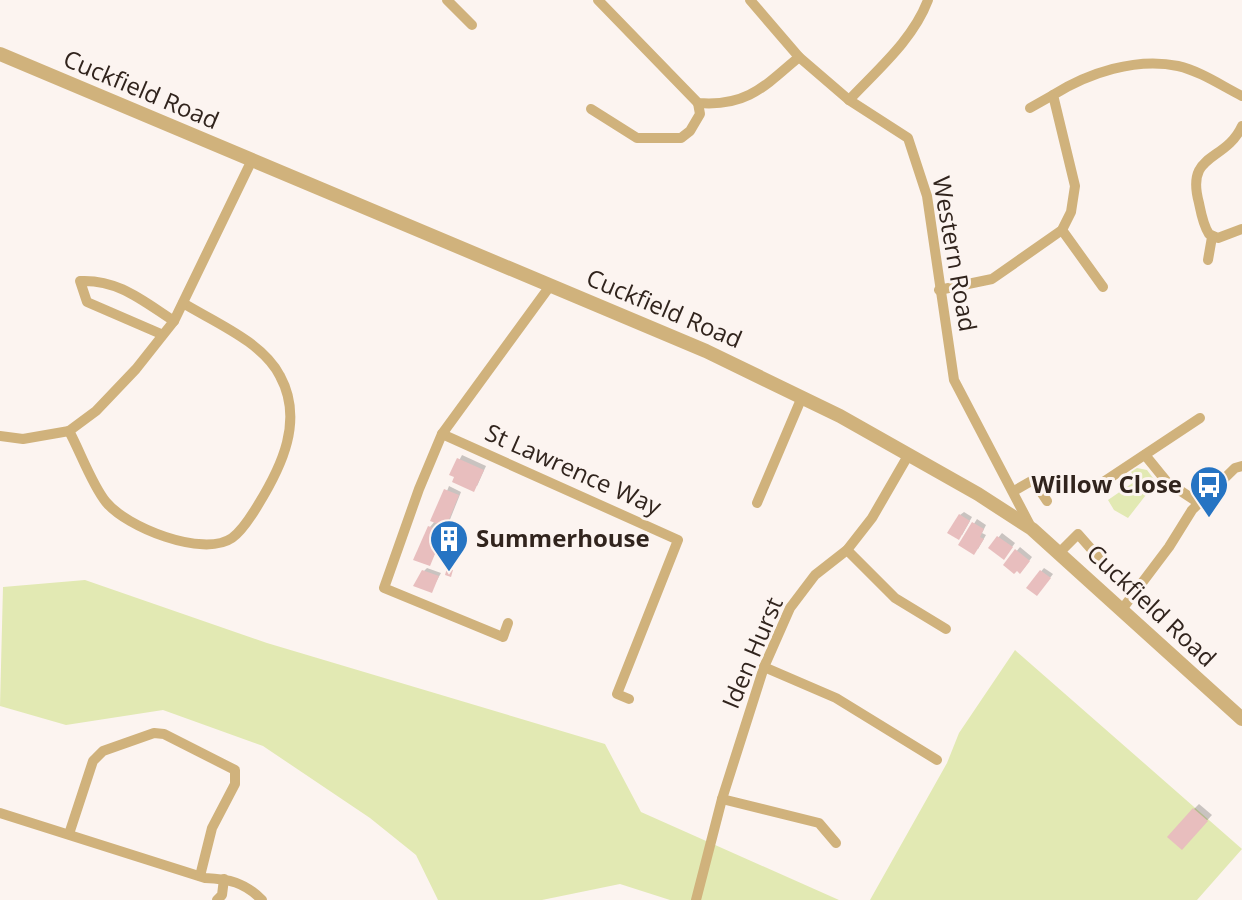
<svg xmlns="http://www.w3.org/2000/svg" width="1242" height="900" viewBox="0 0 1242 900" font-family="'Open Sans',sans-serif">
	<rect width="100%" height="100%" fill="#fcf4f0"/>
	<g fill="#e2e9b3">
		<path d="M1137,468l10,2 9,12 -28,36 -14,-8 -6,-10 29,-20 -6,-8z"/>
		<path d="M85,580l182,63 338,101 36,68 198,88h-169l-50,-16 -78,16h-104l-22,-45 -46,-37 -107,-72 -100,-36 -97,15 -66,-19 3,-119z"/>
		<path d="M1015,650l227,199 -45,51h-327l77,-137 12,-30z"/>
	</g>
	<g fill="#0003">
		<path d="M462,455l24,11 -9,20 -25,-12z"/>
		<path d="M449,486l12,6 -12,30 -6,6 3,1 -16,35v-37l5,-6z"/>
		<path d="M964,512l8,5 -10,18 -2,-20z"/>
		<path d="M977,519l9,6 -4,8 4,2 -8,14 -17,-5z"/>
		<path d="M1002,533l13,10 -8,11 -17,-6z"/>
		<path d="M1020,547l12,10 -8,11 -18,-4z"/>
		<path d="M427,568l14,5 -10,18 -7,-20z"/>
		<path d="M1044,568l9,6 -13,17 -12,-4z"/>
		<path d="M1199,804l13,11 -25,27 7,-33z"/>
	</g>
	<g fill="#e8bebe">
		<path d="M457,458l27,12 -10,22 -22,-10 2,-5 -5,-2z"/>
		<path d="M444,489l15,6 -13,32 -16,-6z"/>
		<path d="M959,514l11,7 -11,19 -12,-7z"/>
		<path d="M972,522l12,7 -4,8 4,2 -10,16 -16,-10z"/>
		<path d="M428,526l16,6 -14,34 -17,-6z"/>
		<path d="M997,536l16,11 -9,13 -16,-12z"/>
		<path d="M1015,549l15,12 -10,13 -3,-3 -3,3 -11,-9z"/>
		<path d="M447,568l6,2 -2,7 -6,-2z"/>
		<path d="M422,570l17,6 -7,17 -19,-7z"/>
		<path d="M1040,570l11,8 -14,18 -11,-8z"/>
		<path d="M1193,808l15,13 -26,29 -15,-13z"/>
	</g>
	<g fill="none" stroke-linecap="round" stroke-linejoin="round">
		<g stroke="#d0b27c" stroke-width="10">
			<path d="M447,0l25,25"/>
			<path d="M598,0l100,103c48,4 66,-16 101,-46"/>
			<path d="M750,0l49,57 50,43 59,38 19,58 27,184 78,149"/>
			<path d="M849,100c28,-30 64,-60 79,-100"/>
			<path d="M1030,108l23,-13"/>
			<path d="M591,109l46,29h44l9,-7 10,-17 -2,-11"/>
			<path d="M1242,126c-17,37 -57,26 -43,77 2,10 4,22 10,31l9,4 24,-9"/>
			<path d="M1062,230l41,57"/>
			<path d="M1208,260l4,-23"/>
			<path d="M939,290l53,-11 70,-49 9,-18 4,-26 -22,-91c35,-22 83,-38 125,-29 22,5 44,20 64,30"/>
			<path d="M161,334l-74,-32 -7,-21c38,-2 63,20 94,40"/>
			<path d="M69,431c11,20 23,54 37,71 20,25 97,56 126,36 10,-7 20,-23 26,-33 24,-39 46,-85 22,-129 -17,-34 -66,-54 -97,-73"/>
			<path d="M442,434l236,106 -61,154 12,5"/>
			<path d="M0,436l23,3 46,-8 27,-20 40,-42 38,-48 77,-159"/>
			<path d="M1145,455l22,27 32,21"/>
			<path d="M1105,481l95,-63"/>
			<path d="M1014,491l19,-11 14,21"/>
			<path d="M757,503l45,-106"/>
			<path d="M847,550l48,48 51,31"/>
			<path d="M1060,552l18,-18 22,25"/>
			<path d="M1123,608l46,-61 23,-37 43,-42 7,-2"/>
			<path d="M508,623l-5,14 -119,-49 35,-99 23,-55 108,-148"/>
			<path d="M764,667l72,31 101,62"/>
			<path d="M722,799l97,24 17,20"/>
			<path d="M0,813l205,65c24,1 39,4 57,22"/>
			<path d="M69,834l24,-73 10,-10 51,-18 10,1 71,36v14l-23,44 -12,48"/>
			<path d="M217,900l5,-5 2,-16"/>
			<path d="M696,900l26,-101 42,-132 26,-59 25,-33 32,-25 25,-32 37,-64"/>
		</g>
		<path stroke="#d0b27c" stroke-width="14" d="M0,54l706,297 134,65 138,78 54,35 210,190"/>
	</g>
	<defs>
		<symbol id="bus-pin" viewBox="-11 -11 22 30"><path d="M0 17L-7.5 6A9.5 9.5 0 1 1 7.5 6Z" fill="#2674c3" stroke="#fcf4f0"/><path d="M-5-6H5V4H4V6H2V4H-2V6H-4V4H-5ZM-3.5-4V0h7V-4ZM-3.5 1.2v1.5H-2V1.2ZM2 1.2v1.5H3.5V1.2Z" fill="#fff"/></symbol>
		<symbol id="building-pin" viewBox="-11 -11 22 30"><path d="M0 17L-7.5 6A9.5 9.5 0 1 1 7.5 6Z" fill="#2674c3" stroke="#fcf4f0"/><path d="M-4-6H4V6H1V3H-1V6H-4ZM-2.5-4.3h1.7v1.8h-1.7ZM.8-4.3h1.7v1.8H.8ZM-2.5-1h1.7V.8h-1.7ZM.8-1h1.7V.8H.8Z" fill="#fff"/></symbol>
	</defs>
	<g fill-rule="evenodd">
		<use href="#bus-pin" x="1187" y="463" width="44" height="60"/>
		<use href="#building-pin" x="427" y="517" width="44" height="60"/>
	</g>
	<g text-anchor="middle" stroke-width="6" stroke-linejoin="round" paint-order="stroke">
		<g font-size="24" fill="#31241d" stroke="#fcf4f0">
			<text transform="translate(141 90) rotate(23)" y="8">Cuckfield Road</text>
			<text transform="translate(954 254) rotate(80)" y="8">Western Road</text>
			<text transform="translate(664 309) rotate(23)" y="8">Cuckfield Road</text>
			<text transform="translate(573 470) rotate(24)" y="8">St Lawrence Way</text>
			<text transform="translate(1151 606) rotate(43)" y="8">Cuckfield Road</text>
			<text transform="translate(753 653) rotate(-67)" y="8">Iden Hurst</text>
		</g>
		<g font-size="24" font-weight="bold" fill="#31241d" stroke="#fcf4f0" text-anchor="end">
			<text x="1182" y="493">Willow Close</text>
			<text x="476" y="547" text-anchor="start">Summerhouse</text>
		</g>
	</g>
</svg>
